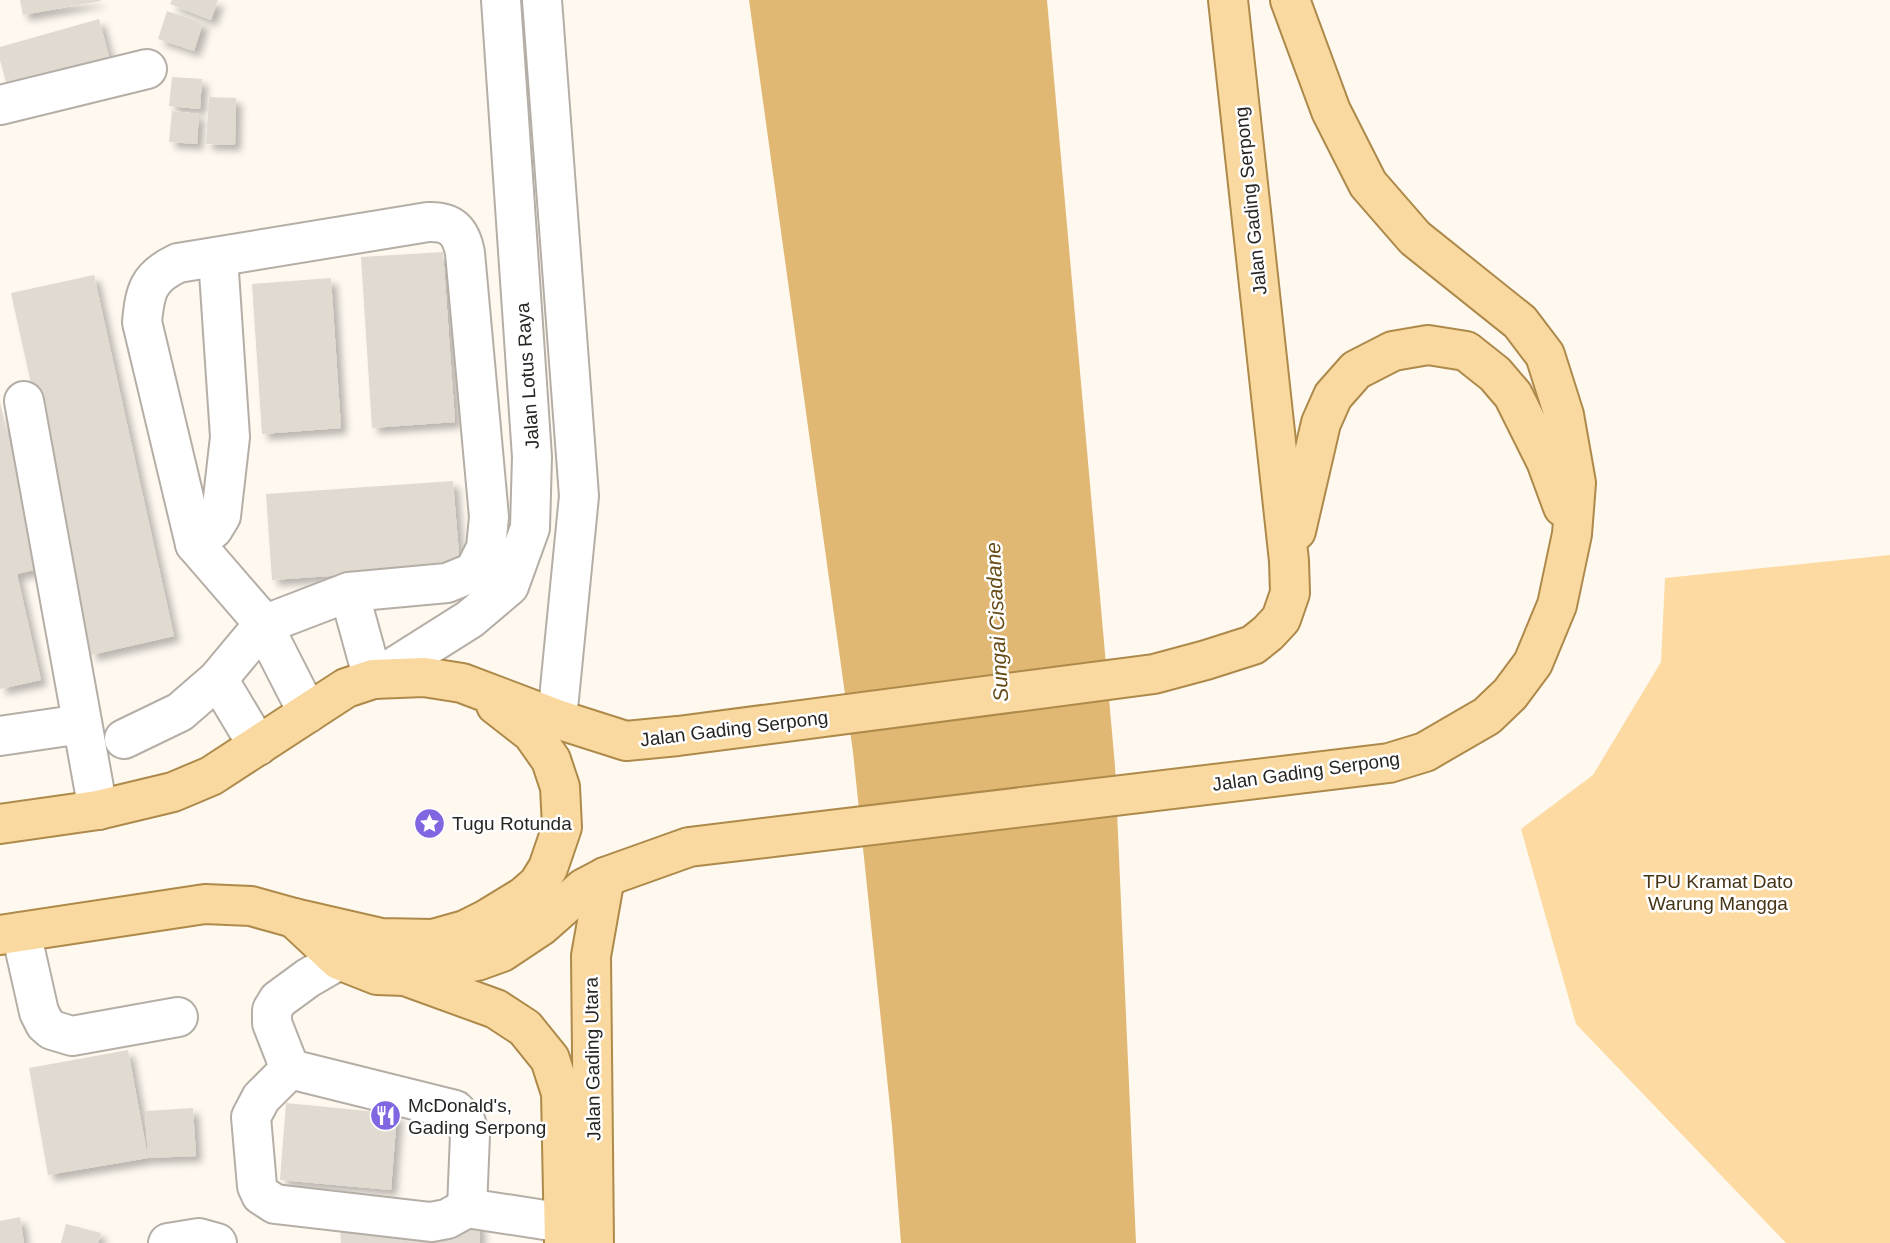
<svg xmlns="http://www.w3.org/2000/svg" width="1890" height="1243" viewBox="0 0 1890 1243" font-family="Arial,sans-serif">
	<defs>
		<filter id="shadow"><feDropShadow dx="6" dy="6" stdDeviation="3.5" flood-color="#0004"/></filter>
	</defs>
	<rect width="100%" height="100%" fill="#fef8ef"/>
	<path fill="#fddaa1" d="M1890,555v688h-104l-210,-219 -55,-195 72,-54 68,-113 4,-84z"/>
	<path fill="#e0b773" d="M749,0h298l68,766 21,477h-235l-9,-117 -39,-374z"/>
	<g fill="#e0dad1" filter="url(#shadow)">
		<path d="M20,0h80v1l-77,14z"/>
		<path d="M172,0h46l-7,20 -41,-16z"/>
		<path d="M167,11l36,12 -9,28 -36,-12z"/>
		<path d="M99,19l11,41 -102,29 -8,-29v-13z"/>
		<path d="M172,77l30,2 -2,30 -31,-3z"/>
		<path d="M209,97l27,1 -1,47 -29,-1z"/>
		<path d="M172,111l27,3 -2,30 -28,-2z"/>
		<path d="M443,252l12,170 -83,6 -11,-171z"/>
		<path d="M94,275l80,361 -83,19 -80,-362z"/>
		<path d="M331,278l10,150 -79,6 -10,-150z"/>
		<path d="M0,402l38,167 -21,5 24,106 -41,9z"/>
		<path d="M453,481l7,86 -188,13 -6,-86z"/>
		<path d="M128,1050l20,108 -100,17 -19,-107z"/>
		<path d="M286,1103l111,11 -6,76 -111,-10z"/>
		<path d="M193,1108l3,48 -48,2 -3,-47z"/>
		<path d="M20,1217l4,26h-24v-22z"/>
		<path d="M479,1220l1,23h-139l-1,-17z"/>
		<path d="M66,1224l35,9 -3,10h-37z"/>
	</g>
	<g fill="none" stroke-linecap="round" stroke-linejoin="round">
		<defs>
			<g id="minor">
				<path d="M542,0l37,496 -22,223"/>
				<path d="M0,105l147,-36"/>
				<path d="M24,401l74,409"/>
				<path d="M195,544l18,-15 8,-13 9,-79 -12,-180"/>
				<path d="M349,592l24,87"/>
				<path d="M218,679l40,67"/>
				<path d="M375,679l95,-60 39,-33 21,-58 2,-71 -31,-457"/>
				<path d="M0,736l82,-12"/>
				<path d="M124,739l56,-27 38,-33 45,-54 86,-33 98,-9 27,-11 12,-24 3,-31 -24,-264c-4,-22 -14,-32 -37,-31l-250,41c-30,14 -33,28 -36,59l53,222 64,74 4,7 45,88"/>
				<path d="M21,932l18,80 6,12 7,6 20,6 106,-19"/>
				<path d="M339,960l-31,18 -30,22 -6,10v13l18,46 165,41 10,10 5,15 -3,73"/>
				<path d="M290,1069l-29,29 -10,19 6,69 4,9 14,9 156,18 16,-3 20,-11 97,15"/>
				<path d="M168,1243l31,-5 18,5"/>
			</g>
			<g id="major">
				<path d="M1296,531l25,-108 12,-27 23,-26 37,-19 35,-6 38,6 29,23 18,21 33,66 17,46"/>
				<path d="M0,824l98,-14 75,-18 38,-16 135,-88 27,-9 51,-2 38,6 95,36 69,22 52,-5 476,-62 52,-14 47,-15 15,-12 13,-14 9,-26 -1,-32 -61,-561"/>
				<path d="M294,918l45,42 38,15 28,1 72,-15 25,-9 39,-26 43,-38 21,-11 84,-30 700,-84 36,-11 62,-36 23,-22 23,-31 24,-58 15,-71 4,-51 -12,-68 -19,-60 -25,-33 -105,-84 -47,-54 -37,-73 -41,-111"/>
				<path d="M0,935l205,-31 46,2 43,12 87,20 52,1 32,-9 22,-11 36,-22 15,-13 10,-16 14,-41 -2,-40 -9,-27 -19,-27 -36,-28"/>
				<path d="M405,976l91,33 29,19 25,31 11,34 3,150"/>
				<path d="M594,1243l-3,-287 14,-79"/>
			</g>
		</defs>
		<use href="#minor" stroke="#b4aea6" stroke-width="42"/>
		<use href="#major" stroke="#ae8a4a" stroke-width="42"/>
		<use href="#minor" stroke="#fff" stroke-width="38"/>
		<use href="#major" stroke="#fad9a0" stroke-width="38"/>
	</g>
	<defs>
		<symbol id="sight-disc" viewBox="-11 -11 22 22"><circle r="9.5" fill="#8066e1" stroke="#fff"/><path d="M0-6L1.8-2.2L6-1.7L2.9 1.2L3.7 5.4L0 3.3L-3.7 5.4L-2.9 1.2L-6-1.7L-1.8-2.2Z" fill="#fff"/></symbol>
		<symbol id="restaurant-disc" viewBox="-11 -11 22 22"><circle r="9.5" fill="#8066e1" stroke="#fff"/><path d="M-5-6h1v4h1v-4h1v4h1v-4h1v5L-1.5 .5V6h-2V.5L-5-1ZM5-6V6H3V1.5H1.5Q1.5-4 5-6Z" fill="#fff"/></symbol>
	</defs>
	<g fill-rule="evenodd">
		<use href="#sight-disc" x="412" y="806" width="35" height="35"/>
		<use href="#restaurant-disc" x="368" y="1098" width="35" height="35"/>
	</g>
	<g text-anchor="middle" stroke-width="5" stroke-linejoin="round" paint-order="stroke">
		<g font-size="19" fill="#282622" stroke="#fff">
			<text transform="translate(1250 201) rotate(-96)" y="7">Jalan Gading Serpong</text>
			<text transform="translate(527 376) rotate(-94)" y="7">Jalan Lotus Raya</text>
			<text transform="translate(734 728) rotate(-7)" y="7">Jalan Gading Serpong</text>
			<text transform="translate(1306 771) rotate(-8)" y="7">Jalan Gading Serpong</text>
			<text transform="translate(592 1059) rotate(-91)" y="7">Jalan Gading Utara</text>
		</g>
		<g font-size="19" fill="#282622" stroke="#fff" text-anchor="start">
			<text x="452" y="830">Tugu Rotunda</text>
			<text x="408" y="1112">McDonald's,<tspan x="408" dy="22">Gading Serpong</tspan></text>
		</g>
		<g font-size="19" fill="#463416" stroke="#fff">
			<text x="1718" y="888">TPU Kramat Dato<tspan x="1718" dy="22">Warung Mangga</tspan></text>
		</g>
		<g font-size="21" font-style="italic" fill="#684c18" stroke="#fff">
			<text transform="translate(997 622) rotate(-93)" y="7">Sungai Cisadane</text>
		</g>
	</g>
</svg>
